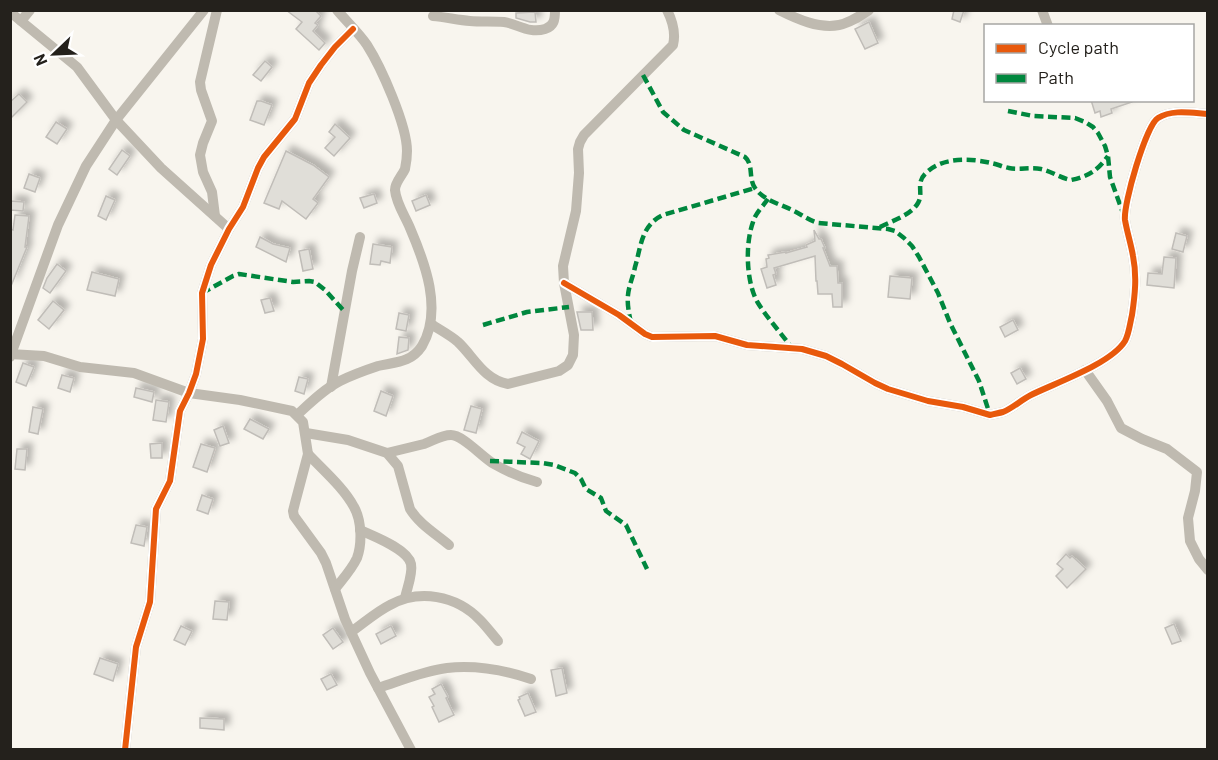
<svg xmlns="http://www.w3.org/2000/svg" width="1218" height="760" viewBox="0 0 1218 760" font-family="Barlow,sans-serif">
	<defs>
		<filter id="shadow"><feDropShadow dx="5.5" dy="-5.5" stdDeviation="3" flood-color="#0004"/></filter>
	</defs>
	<rect width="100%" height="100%" fill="#f8f5ee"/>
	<g fill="#e0ded8" stroke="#c0bdb8" stroke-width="1.5" filter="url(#shadow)">
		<path d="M286,10h29l6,6 -6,7 3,2 -5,6 12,12 -6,7 -23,-21 6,-7z"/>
		<path d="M954,10h10l-4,12 -8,-3z"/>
		<path d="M535,12l1,10h-6l-14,-4v-5z"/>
		<path d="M869,22l9,21 -13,6 -10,-20z"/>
		<path d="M265,61l7,6 -11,14 -8,-6z"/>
		<path d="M19,94l8,8 -17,17v-17z"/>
		<path d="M1091,100h41v2l-21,7 1,4 -11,4 -1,-6 -5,2z"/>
		<path d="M257,101h4l11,4 -8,20 -14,-5z"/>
		<path d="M56,122l11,7 -10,15 -11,-7z"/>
		<path d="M335,124l15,14 -16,18 -9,-8 10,-11 -6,-5z"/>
		<path d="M122,150l8,6 -13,19 -8,-6z"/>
		<path d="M286,151l27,14 16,12 -16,22 5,4 -12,16 -24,-18 -3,8 -15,-6z"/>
		<path d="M29,174l11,4 -5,14 -11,-4z"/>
		<path d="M374,194l3,9 -13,5 -4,-10z"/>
		<path d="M426,195l4,10 -14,6 -4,-10z"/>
		<path d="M106,196l9,4 -9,20 -8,-4z"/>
		<path d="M10,201l14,1 -1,9 -13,-1z"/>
		<path d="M15,215l14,1 -4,31h2l-16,39 -1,-57 3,1z"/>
		<path d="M814,230l5,9h2l4,9h-2l7,18h7l1,17h4v24h-9l-1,-13h-14l-1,-13h-1l-1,-25 -41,12 2,6 -3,1 3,10 -9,3 -6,-19 6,-2 -1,-8 3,-1 -1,-3 18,-3v1l21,-6 -1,-2 9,-4z"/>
		<path d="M1176,233l11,3 -4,16 -11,-3z"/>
		<path d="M260,237l13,7 17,4 -4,14 -30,-15z"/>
		<path d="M373,244l19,3 -2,16 -9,-2 -1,4 -10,-1z"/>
		<path d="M309,249l4,20 -10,2 -4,-20z"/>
		<path d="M1164,257l12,1 -2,30 -27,-3 1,-12 14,1z"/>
		<path d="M57,264l9,7 -16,22 -7,-5 4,-10z"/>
		<path d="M92,272l27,7 -4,17 -28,-6z"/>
		<path d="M890,276l22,2 -2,21 -22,-2z"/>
		<path d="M270,298l4,13 -9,2 -4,-13z"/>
		<path d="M53,301l11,9 -15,19 -11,-9z"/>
		<path d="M577,312h15l1,18h-12z"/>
		<path d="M399,313l10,2 -3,16 -10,-2z"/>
		<path d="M1013,320l5,10 -13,7 -5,-10z"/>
		<path d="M399,337l10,1 -1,12 -11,4z"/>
		<path d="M23,363l11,4 -8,19 -10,-4z"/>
		<path d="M1020,368l6,11 -9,5 -6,-11z"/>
		<path d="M62,375l12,3 -4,14 -12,-4z"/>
		<path d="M299,377l9,2 -4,15 -9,-3z"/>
		<path d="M136,388l18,4 -2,10 -18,-5z"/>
		<path d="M381,391l12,5 -7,20 -12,-5z"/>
		<path d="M156,400l13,2 -3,20 -13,-2z"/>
		<path d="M471,406l11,3 -6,24 -12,-3z"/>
		<path d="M33,407l10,2 -5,25 -9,-2z"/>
		<path d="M250,419l19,10 -6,10 -19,-10z"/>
		<path d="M223,426l6,17 -9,3 -6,-16z"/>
		<path d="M522,432l17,9 -9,18 -9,-5 4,-7 -8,-4z"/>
		<path d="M162,443v15h-11l-1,-14z"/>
		<path d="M201,444l14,4 -8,24 -14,-5z"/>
		<path d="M17,449h10l-2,21 -10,-1z"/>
		<path d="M202,495l11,4 -5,15 -11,-4z"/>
		<path d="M136,525l11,2 -3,19 -13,-3z"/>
		<path d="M1066,554l4,4 2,-2 14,13 -19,19 -11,-12 7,-7 -6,-5z"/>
		<path d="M215,601l14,1 -2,18 -14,-1z"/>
		<path d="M1174,624l7,17 -9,3 -7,-16z"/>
		<path d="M181,626l11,5 -7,14 -11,-5z"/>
		<path d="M391,626l5,10 -15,8 -5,-10z"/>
		<path d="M333,628l10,14 -10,7 -10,-14z"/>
		<path d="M100,658l18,6 -5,17 -19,-7z"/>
		<path d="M562,668l5,25 -11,3 -5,-26z"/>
		<path d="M331,674l6,11 -10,5 -6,-11z"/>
		<path d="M441,684l7,13 -2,1 8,17 -15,7 -7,-15 2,-1 -5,-9 6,-3 -3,-5z"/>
		<path d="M528,693l8,19 -11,4 -7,-16 2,-1 -1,-2z"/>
		<path d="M200,718l24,1v11l-24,-2z"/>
	</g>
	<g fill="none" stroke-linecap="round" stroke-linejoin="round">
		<g stroke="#bfbab0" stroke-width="10">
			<path d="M779,10c18,9 40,19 60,15 11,-2 21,-9 30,-15"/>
			<path d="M1042,10l6,16"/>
			<path d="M10,12l67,55 39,53 45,48 68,61"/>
			<path d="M433,16c12,1 25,4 37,5 11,1 23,0 34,1 14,2 25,12 41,7 9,-3 10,-9 10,-19"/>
			<path d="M21,21l9,-11"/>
			<path d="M215,216l-3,-24 -9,-20 -3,-17 3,-12 9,-22 -11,-31 -1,-8 17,-72"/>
			<path d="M564,283l55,32 26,19 7,3 63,-1 32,9 55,4 24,7 16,8 33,19 13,6 40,12 35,6 27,8c4,-1 9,-2 13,-3 10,-4 18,-12 28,-17 24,-12 80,-31 94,-54 4,-7 5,-18 7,-26 3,-20 5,-39 1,-59 -2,-12 -6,-24 -8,-36 -2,-15 21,-95 33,-102 14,-9 34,-5 50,-4"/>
			<path d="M431,324c9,6 19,11 27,18 16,15 26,38 50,42l51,-13 9,-6 5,-10 1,-20 -10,-52 -1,-17 13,-55 3,-38 -1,-24 2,-7 4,-7 89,-90c3,-12 0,-23 -6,-35"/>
			<path d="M10,354l34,2 36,11 54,6 55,20 51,7 52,11 11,11 5,32 -13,49 -2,8 1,5 27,37 5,10 19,56 25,54 41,77"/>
			<path d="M10,357l48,-132 28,-59 30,-46 88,-110"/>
			<path d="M1085,370l22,31 14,27 21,11 25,10 30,23 -2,19 -7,27 2,23 9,18 9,11"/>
			<path d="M331,387l21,-116 8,-34"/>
			<path d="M297,415c13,-12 27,-26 43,-34 12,-6 26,-11 38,-15 17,-4 33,-3 44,-20 21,-36 3,-83 -12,-118 -5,-12 -14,-25 -15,-38 0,-8 7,-14 10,-21 1,-5 2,-12 2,-18 0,-26 -26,-84 -40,-106 -8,-12 -20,-23 -30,-35"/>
			<path d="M306,433l42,7 39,13 11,13 12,43c9,15 26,25 39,36"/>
			<path d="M387,453c12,-3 25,-6 37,-9 9,-3 17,-9 27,-9 12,0 31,22 43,29 14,8 28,14 43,18"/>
			<path d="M308,454c15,16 36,34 46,53 8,14 8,37 3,51 -5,11 -15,22 -22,31"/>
			<path d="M360,530c13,6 48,19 51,34 2,10 -4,24 -6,34"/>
			<path d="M351,632c13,-9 25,-20 39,-27 29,-16 66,-10 90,15 6,6 12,14 18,21"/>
			<path d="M378,688c22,-7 45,-17 69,-20 28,-3 57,2 84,11"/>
			<path d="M125,750l11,-103 14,-45 6,-93 14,-28 10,-70 9,-18 7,-19 7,-35 -1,-46 9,-28 18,-36 14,-22 15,-39 6,-11 31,-38 14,-36 12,-18 14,-18 18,-18"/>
		</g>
		<g stroke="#00873e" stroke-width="4.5" stroke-dasharray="9 4.5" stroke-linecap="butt">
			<path d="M643,75l20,37 21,18 61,27c9,8 3,21 10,31 8,12 25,16 37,22 9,4 16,10 26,13l70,6 7,2 9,7 8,8 7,11 19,36 12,30 29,58 11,34"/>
			<path d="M1008,111l25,5 42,2 10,4 8,5 5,6 7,13 3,10 2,21 13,36"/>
			<path d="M768,199c-5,7 -13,15 -15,23 -8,22 -7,61 5,81 10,16 23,30 34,45"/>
			<path d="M880,227c12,-6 31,-12 38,-24 6,-10 -3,-20 8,-30 16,-16 44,-15 65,-10 6,1 12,4 18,5 10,2 21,-1 32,1 10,2 19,9 30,11 18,-4 26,-9 37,-24"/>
			<path d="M202,293l31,-17 6,-2 54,8 16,-1 6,1 10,8 20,22"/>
			<path d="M631,323c-2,-9 -4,-19 -3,-28 1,-10 5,-18 7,-28 6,-20 6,-42 28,-52l92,-27"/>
			<path d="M483,325l44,-13 42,-5"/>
			<path d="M490,461l52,2 12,2 21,8 6,6 5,10 15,9 5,13 20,14 21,44"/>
		</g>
		<defs>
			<g id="cycleway">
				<path d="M564,283l55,32 26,19 7,3 63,-1 32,9 55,4 24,7 16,8 33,19 13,6 40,12 35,6 27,8c4,-1 9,-2 13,-3 10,-4 18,-12 28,-17 24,-12 80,-31 94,-54 4,-7 5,-18 7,-26 3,-20 5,-39 1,-59 -2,-12 -6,-24 -8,-36 -2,-15 21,-95 33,-102 14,-9 34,-5 50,-4"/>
				<path d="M125,750l11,-103 14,-45 6,-93 14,-28 10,-70 9,-18 7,-19 7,-35 -1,-46 9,-28 18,-36 14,-22 15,-39 6,-11 31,-38 14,-36 12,-18 14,-18 18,-18"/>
			</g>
		</defs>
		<use href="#cycleway" stroke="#fff" stroke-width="10"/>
		<use href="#cycleway" stroke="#e8590c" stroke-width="6"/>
	</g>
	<rect width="1218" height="760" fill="none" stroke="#24211c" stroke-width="24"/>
	<rect x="984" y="24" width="210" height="78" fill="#ffffff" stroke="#a7a6a4" stroke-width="1.5"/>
	<rect x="996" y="44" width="30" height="9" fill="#e8590c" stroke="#a7a6a4" stroke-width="1.5"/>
	<text x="1038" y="54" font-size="18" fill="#24211c">Cycle path</text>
	<rect x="996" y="74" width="30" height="9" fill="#00873e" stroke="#a7a6a4" stroke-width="1.5"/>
	<text x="1038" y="84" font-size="18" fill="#24211c">Path</text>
	<g transform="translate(54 54) rotate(247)" stroke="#ffffff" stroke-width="4.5" paint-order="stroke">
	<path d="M0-4.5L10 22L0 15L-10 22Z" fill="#24211c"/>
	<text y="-9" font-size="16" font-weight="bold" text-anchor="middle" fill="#24211c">N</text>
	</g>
</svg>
